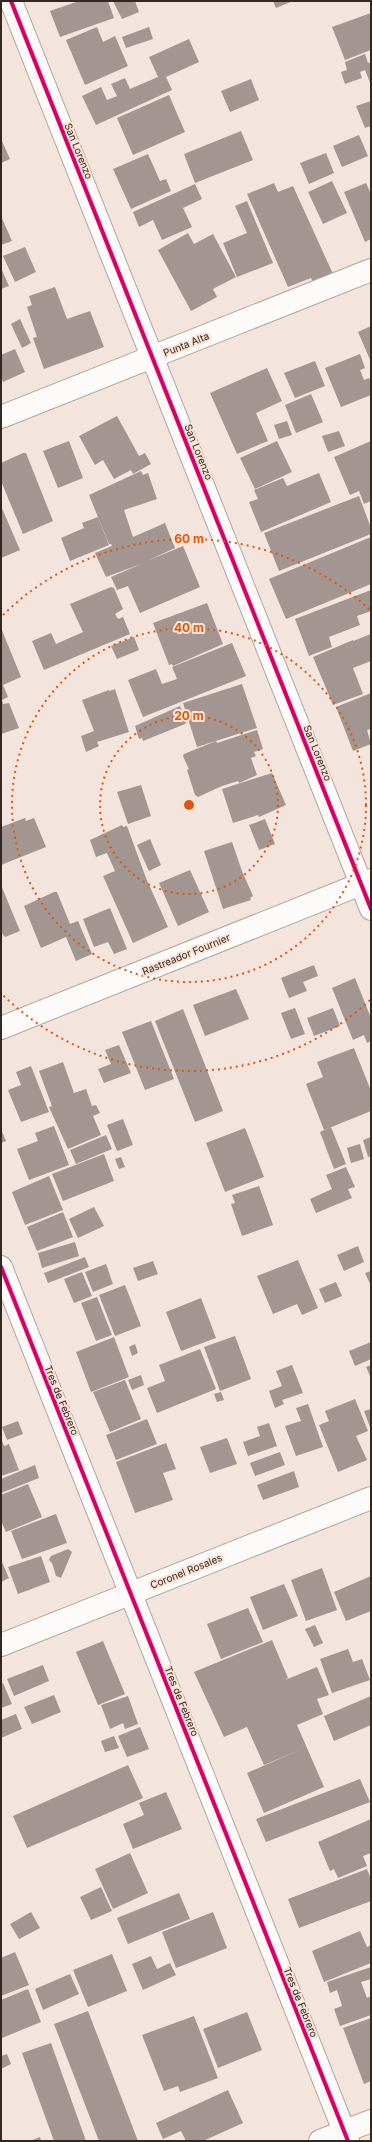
<svg xmlns="http://www.w3.org/2000/svg" width="372" height="2142" viewBox="0 0 372 2142" font-family="Inter,sans-serif">
	<rect width="100%" height="100%" fill="#f3e5dd"/>
	<g fill="#a39591">
		<path d="M79,1h29l6,17 -54,19 -10,-26z"/>
		<path d="M113,1h22l4,11 -17,7z"/>
		<path d="M273,1h20l-17,7z"/>
		<path d="M371,13v37l-26,10 -13,-33z"/>
		<path d="M97,27l6,15 12,-6 13,30 -43,19 -19,-45z"/>
		<path d="M149,27l4,12 -27,9 -4,-11z"/>
		<path d="M189,39l10,23 -33,15 6,13 -76,35 -14,-29 19,-9 6,13 10,-4 -6,-12 14,-6 5,11 28,-12 -9,-20z"/>
		<path d="M365,54l3,9 3,-1v23l-6,-15 -5,2 2,6 -17,6 -4,-12 6,-2 -2,-8z"/>
		<path d="M251,79l8,21 -29,12 -9,-21z"/>
		<path d="M169,95l16,37 -52,23 -16,-37z"/>
		<path d="M371,101v25l-6,2 -9,-22z"/>
		<path d="M241,131l12,29 -58,23 -11,-29z"/>
		<path d="M359,135l9,21 -26,11 -9,-21z"/>
		<path d="M1,139l9,20 -9,4z"/>
		<path d="M326,153l8,20 -25,11 -9,-21z"/>
		<path d="M148,154l12,27 6,-2 5,12 -40,18 -18,-40z"/>
		<path d="M332,181l15,32 -24,11 -15,-32z"/>
		<path d="M274,183l4,9 15,-6 40,88 -20,8 -2,-4 -23,9 -41,-93z"/>
		<path d="M366,183l5,11v45l-6,3 -21,-50z"/>
		<path d="M195,184l7,15 -19,9 9,19 -30,13 -9,-20 -14,7 -6,-15z"/>
		<path d="M247,201l26,62 -36,14 -14,-34 24,-10 -12,-27z"/>
		<path d="M1,216l11,25 -11,4z"/>
		<path d="M188,233l6,11 19,-10 23,43 -23,12 4,8 -26,14 -33,-61z"/>
		<path d="M25,247l11,25 -21,10 -12,-26z"/>
		<path d="M1,268l8,18 -8,3z"/>
		<path d="M55,287l12,32 23,-8 14,36 -60,22 -11,-31 4,-1 -10,-30 5,-2 -3,-9z"/>
		<path d="M20,319l11,24 -9,5 -11,-24z"/>
		<path d="M371,326v36l-13,-30z"/>
		<path d="M15,349l10,23 -22,10 -2,-5v-22z"/>
		<path d="M360,354l5,14 -5,2 4,10 5,-2 2,4v13l-30,12 -16,-39z"/>
		<path d="M315,361l10,25 -30,12 -11,-25z"/>
		<path d="M267,368l15,33 -26,12 12,28 -31,13 -27,-61z"/>
		<path d="M311,394l12,28 -27,11 -11,-28z"/>
		<path d="M117,416l22,40 6,-3 6,11 -18,10 -2,-4 -17,9 -11,-19 -8,5 -16,-29z"/>
		<path d="M287,421l5,14 -13,4 -5,-14z"/>
		<path d="M339,431l6,15 -17,6 -6,-16z"/>
		<path d="M69,441l14,37 -25,10 -15,-37z"/>
		<path d="M277,441l15,31 -37,17 -15,-31z"/>
		<path d="M371,441v60l-7,3 -5,-13 -9,4 -16,-38z"/>
		<path d="M23,453h3l27,68 -30,13 -22,-53v-18z"/>
		<path d="M141,471l2,4 5,-2 9,26 -33,11 9,27 32,-14 10,25 -28,13 36,-15 17,41 -60,26 -12,-27 -11,4 -6,-13 30,-13 -35,13 -11,-24 17,-7 -1,-2h-2l-20,-49z"/>
		<path d="M319,473l12,29 -70,30 -12,-30 9,-3 -4,-9 29,-12 4,8z"/>
		<path d="M359,496l12,32v6l-92,37 -15,-38z"/>
		<path d="M1,506l19,44 -19,8z"/>
		<path d="M98,517l11,28 -39,16 -9,-23 23,-10 -2,-5z"/>
		<path d="M371,537v47l-85,35 -17,-40z"/>
		<path d="M111,587l3,1 9,21 -8,5 3,5 5,-2 7,17 -86,36 -12,-29 19,-8 5,11 27,-12 -13,-28z"/>
		<path d="M371,590v21l-14,5 3,9 -31,12 3,10 -23,9 -14,-37z"/>
		<path d="M207,603l16,41 -50,22 -1,-2 -3,1 -16,-42z"/>
		<path d="M1,628l20,49 -18,8 5,12 -6,3 1,4 6,-1 10,25 -18,6z"/>
		<path d="M371,634v27l-18,7 10,26 -30,11 -20,-48 40,-17v1z"/>
		<path d="M134,637l5,13 -22,9 -6,-13z"/>
		<path d="M232,643l14,33 -103,41 -15,-37 28,-11 6,15 15,-5 -5,-12z"/>
		<path d="M242,684l15,44 -60,19 -14,-44z"/>
		<path d="M115,689l14,43 -32,10 2,4 -13,6 -5,-16 13,-5 -12,-31 27,-10 1,1z"/>
		<path d="M371,693v36l-4,1 4,14 -18,7 -17,-44z"/>
		<path d="M180,706l7,15 -2,3 -42,17 -1,-3 -3,1 -4,-13z"/>
		<path d="M257,730l6,19 -9,3 2,4 -5,2 6,17 -18,8 -1,-2 -16,5 -24,11 -3,-2 -8,-25 2,-1 -2,-4 -4,-9 1,-2 32,-13 1,2z"/>
		<path d="M272,773l14,32 -27,12 -1,-2 -25,8 -11,-34z"/>
		<path d="M141,785l10,31 -23,8 -11,-32z"/>
		<path d="M25,818l1,3 8,-3 12,29 -45,18v-38z"/>
		<path d="M265,819l10,25 -16,6 -10,-25z"/>
		<path d="M122,825l1,2 4,-1 19,52 22,49 -35,16 -30,-67 12,-5 -8,-18 -11,4 -6,-17z"/>
		<path d="M150,839l11,26 -12,6 -12,-26z"/>
		<path d="M232,842l10,29 11,25 -3,2 1,2 -28,9 -19,-58z"/>
		<path d="M190,870l19,42 -31,14 -19,-43z"/>
		<path d="M1,885l19,46 -15,6 -4,-5z"/>
		<path d="M54,892h3l13,32 8,-3 14,33 -16,7 -10,-24 -25,11 -17,-42z"/>
		<path d="M110,908l17,41 -13,5 -6,-12 -14,5 -11,-28z"/>
		<path d="M314,965l4,11 -15,6 4,9 -18,7 -8,-20z"/>
		<path d="M355,978l16,40v23l-4,2 -3,-8 -11,5 -21,-52z"/>
		<path d="M236,989l13,30 -44,17 -12,-31z"/>
		<path d="M295,1008l10,26 -14,5 -10,-26z"/>
		<path d="M333,1008l7,18 -26,10 -7,-18z"/>
		<path d="M183,1009l40,102 -28,11 -40,-101z"/>
		<path d="M151,1021l23,58 -29,11 -23,-58z"/>
		<path d="M119,1045l12,28 -27,10 -6,-14 13,-5 -6,-14z"/>
		<path d="M354,1048l17,43v20l-47,19 -18,-46 17,-7 -6,-15z"/>
		<path d="M63,1062l11,31 12,-4 6,17 4,-1 4,8 -7,3 8,19 -33,14 -19,-42 3,-1 -13,-35z"/>
		<path d="M31,1066l18,46 -28,10 -13,-32 13,-5 -5,-13z"/>
		<path d="M123,1119l10,26 -16,6 -10,-26z"/>
		<path d="M54,1126l15,39 -40,15 -12,-31 21,-8 -3,-8z"/>
		<path d="M331,1127l15,37 -12,5 -14,-37z"/>
		<path d="M245,1128l19,49 -39,15 -19,-49z"/>
		<path d="M1,1129l5,12 -5,2z"/>
		<path d="M106,1135l6,14 -36,15 -6,-14z"/>
		<path d="M371,1137v19l-3,1 -5,-17z"/>
		<path d="M360,1144l4,15 -13,4 -4,-15z"/>
		<path d="M104,1154l10,27 -51,20 -11,-27z"/>
		<path d="M121,1157l4,10 -6,2 -4,-10z"/>
		<path d="M346,1167l9,20 -7,2 4,9 -36,15 -6,-14 22,-10 -6,-14z"/>
		<path d="M49,1176l14,34 -38,15 -13,-33z"/>
		<path d="M259,1186l14,39 -31,11 -11,-32 4,-1 -3,-8z"/>
		<path d="M94,1207l10,19 -26,12 -9,-19z"/>
		<path d="M63,1212l10,25 -36,14 -10,-24z"/>
		<path d="M75,1242l4,14 -37,12 -4,-15z"/>
		<path d="M358,1246l6,16 -20,9 -7,-16z"/>
		<path d="M85,1257l4,10 -41,16 -4,-10z"/>
		<path d="M298,1260l20,48 -16,7 -5,-11 -24,10 -16,-38z"/>
		<path d="M153,1261l5,13 -20,7 -5,-13z"/>
		<path d="M106,1264l7,20 -20,8 -8,-20z"/>
		<path d="M371,1271v15l-6,-13z"/>
		<path d="M82,1272l10,24 -18,7 -10,-24z"/>
		<path d="M336,1282l6,14 -17,7 -6,-14z"/>
		<path d="M125,1285l16,41 -26,10 -16,-41z"/>
		<path d="M97,1297l15,38 -16,6 -15,-38z"/>
		<path d="M201,1298l15,40 -35,13 -15,-39z"/>
		<path d="M235,1336l16,43 -31,12 -16,-44z"/>
		<path d="M114,1337l15,40 -38,15 -15,-40z"/>
		<path d="M371,1342v17l-16,7 -6,-15z"/>
		<path d="M135,1344l3,9 -6,3 -3,-9z"/>
		<path d="M200,1349l16,40 -59,24 -10,-25 18,-7 -6,-16z"/>
		<path d="M292,1365l11,28 -21,7 2,4 -9,4 -6,-17 13,-5 -6,-15z"/>
		<path d="M371,1365v13l-5,-11z"/>
		<path d="M141,1375l3,10 -12,5 -4,-10z"/>
		<path d="M125,1380l16,39 -31,13 -17,-40z"/>
		<path d="M221,1392l3,8 -7,2 -3,-8z"/>
		<path d="M355,1399l13,32 -12,5 11,24 -29,12 -19,-47 10,-4 -4,-10z"/>
		<path d="M308,1404l15,43 -27,9 -11,-30 16,-5 -5,-13z"/>
		<path d="M371,1409v21l-7,-19z"/>
		<path d="M147,1419l10,25 -41,16 -10,-25z"/>
		<path d="M18,1421l5,13 -16,6 -5,-13z"/>
		<path d="M269,1423l8,23 -29,10 -5,-14 17,-6 -3,-9z"/>
		<path d="M1,1438l3,8 5,-2 10,26 -18,6z"/>
		<path d="M227,1438l10,26 -27,9 -10,-26z"/>
		<path d="M166,1443l10,26 -13,4 10,27 -38,13 -19,-51z"/>
		<path d="M280,1452l5,13 -30,11 -5,-13z"/>
		<path d="M35,1465l4,13 -38,15v-14z"/>
		<path d="M294,1471l5,16 -36,13 -6,-15z"/>
		<path d="M28,1484l14,33 -36,15 -5,-11v-26z"/>
		<path d="M56,1514l11,29 -45,16 -11,-28z"/>
		<path d="M68,1549l4,3 -11,26 -5,-2 -4,-13 -3,-3 2,-4z"/>
		<path d="M41,1556l9,26 -32,12 -10,-27z"/>
		<path d="M1,1560l8,18 -8,4z"/>
		<path d="M322,1568l15,42 -31,11 -15,-41z"/>
		<path d="M371,1576v35l-25,10 -12,-29z"/>
		<path d="M284,1584l14,32 -35,14 -13,-33z"/>
		<path d="M248,1608l15,34 -42,17 -14,-35z"/>
		<path d="M315,1625l8,18 -9,4 -9,-18z"/>
		<path d="M272,1640l16,38 -3,2 32,-13 12,28 -12,4 6,15 -26,11 27,62 -60,26 -17,-40 55,-24 -38,16 -17,-38 -23,10 -30,-65z"/>
		<path d="M103,1641l22,53 -27,11 -22,-53z"/>
		<path d="M348,1649l5,13 9,-3 8,21 -38,13 -12,-34z"/>
		<path d="M43,1665l6,16 -35,15 -7,-17z"/>
		<path d="M3,1683l9,21 -11,4v-24z"/>
		<path d="M54,1695l7,17 -29,12 -8,-17z"/>
		<path d="M128,1696l10,28 -13,5 -2,-6 -13,6 -9,-24z"/>
		<path d="M371,1696v29l-37,16 -10,-25z"/>
		<path d="M16,1714l6,15 -21,9v-18z"/>
		<path d="M140,1727l9,22 -22,8 -9,-21z"/>
		<path d="M114,1736l5,12 -14,4 -4,-11z"/>
		<path d="M128,1765l15,33 -116,50 -14,-32z"/>
		<path d="M360,1779l10,23 -104,40 -10,-23z"/>
		<path d="M166,1792l16,37 -49,20 -10,-25 21,-9 -5,-12z"/>
		<path d="M371,1819v34l-8,3 4,10 -29,12 -4,-9 -4,2 -12,-29z"/>
		<path d="M130,1853l18,40 -35,16 -18,-40z"/>
		<path d="M367,1869l4,10v22l-72,27 -11,-29z"/>
		<path d="M101,1887l11,24 -21,9 -11,-23z"/>
		<path d="M179,1893l11,26 -62,25 -11,-26z"/>
		<path d="M31,1912l9,16 -21,11 -9,-15z"/>
		<path d="M213,1912l14,36 -51,20 -14,-36z"/>
		<path d="M360,1931l7,16 4,-2v18l-47,19 -12,-31z"/>
		<path d="M15,1952l14,33 -28,11v-38z"/>
		<path d="M112,1954l15,37 -39,16 -15,-37z"/>
		<path d="M151,1956l6,13 13,-6 6,12 -33,15 -11,-26z"/>
		<path d="M371,1967v12l-10,3 6,16 4,-2v19l-31,11 -6,-17 8,-3 -5,-16 -7,3 -3,-11z"/>
		<path d="M70,1974l9,20 -36,16 -8,-21z"/>
		<path d="M28,1989l13,33 -39,16 -1,-38z"/>
		<path d="M88,2011l50,130h-39l-45,-117z"/>
		<path d="M247,2012l15,38 -44,18 -15,-39z"/>
		<path d="M194,2016l24,62 -38,14 -2,-6 -14,5 -22,-56z"/>
		<path d="M371,2018v63l-7,3 -21,-56z"/>
		<path d="M51,2043l35,98h-32l-32,-88z"/>
		<path d="M7,2054l4,10 -10,5v-13z"/>
		<path d="M228,2090l15,33 -40,18h-17l-5,-10 -18,8 -7,-16z"/>
		<path d="M40,2137l1,4h-11z"/>
	</g>
	<g fill="none" stroke-linecap="round" stroke-linejoin="round">
		<defs>
			<g id="minor">
				<path d="M11,1l360,908"/>
				<path d="M1,417l370,-147"/>
				<path d="M1,1028l370,-148"/>
				<path d="M1,1267l347,874"/>
				<path d="M1,1645l370,-147"/>
				<path d="M320,2141l51,-20"/>
			</g>
		</defs>
		<use href="#minor" stroke="#b1a69f" stroke-width="24"/>
		<use href="#minor" stroke="#fdfbfa" stroke-width="22"/>
		<defs>
			<g id="cycleway">
				<path d="M11,1l360,908"/>
				<path d="M1,1267l347,874"/>
			</g>
		</defs>
		<use href="#cycleway" stroke="#fbe3d5" stroke-width="6"/>
		<use href="#cycleway" stroke="#d6006c" stroke-width="4"/>
	</g>
	<g fill="none" stroke="#df570d" stroke-width="2" stroke-dasharray="2 4">
		<circle cx="189" cy="805" r="89"/>
		<circle cx="189" cy="805" r="177"/>
		<path d="M370 1000A266 266 0 0 1 3 995M3 615A266 266 0 0 1 370 610"/>
	</g>
	<g text-anchor="middle" stroke-width="4" stroke-linejoin="round" paint-order="stroke">
		<g font-size="10" fill="#332821" stroke="#fbe3d5">
			<text transform="translate(79 151) rotate(68)" y="4">San Lorenzo</text>
			<text transform="translate(186 344) rotate(-22)" y="4">Punta Alta</text>
			<text transform="translate(199 452) rotate(68)" y="4">San Lorenzo</text>
			<text transform="translate(318 753) rotate(68)" y="4">San Lorenzo</text>
			<text transform="translate(186 954) rotate(-22)" y="4">Rastreador Fournier</text>
			<text transform="translate(62 1400) rotate(68)" y="4">Tres de Febrero</text>
			<text transform="translate(186 1571) rotate(-22)" y="4">Coronel Rosales</text>
			<text transform="translate(182 1701) rotate(68)" y="4">Tres de Febrero</text>
			<text transform="translate(301 2002) rotate(68)" y="4">Tres de Febrero</text>
		</g>
	</g>
	<circle cx="189" cy="805" r="6" fill="#df570d" stroke="#fbe3d5" stroke-width="2"/>
	<g font-size="12" text-anchor="middle" font-weight="bold" fill="#df570d" stroke="#fbe3d5" stroke-width="4" stroke-linejoin="round" paint-order="stroke">
		<text x="189" y="543">60 m</text>
		<text x="189" y="632">40 m</text>
		<text x="189" y="720">20 m</text>
	</g>
	<rect width="372" height="2142" fill="none" stroke="#332821" stroke-width="4"/>
</svg>
